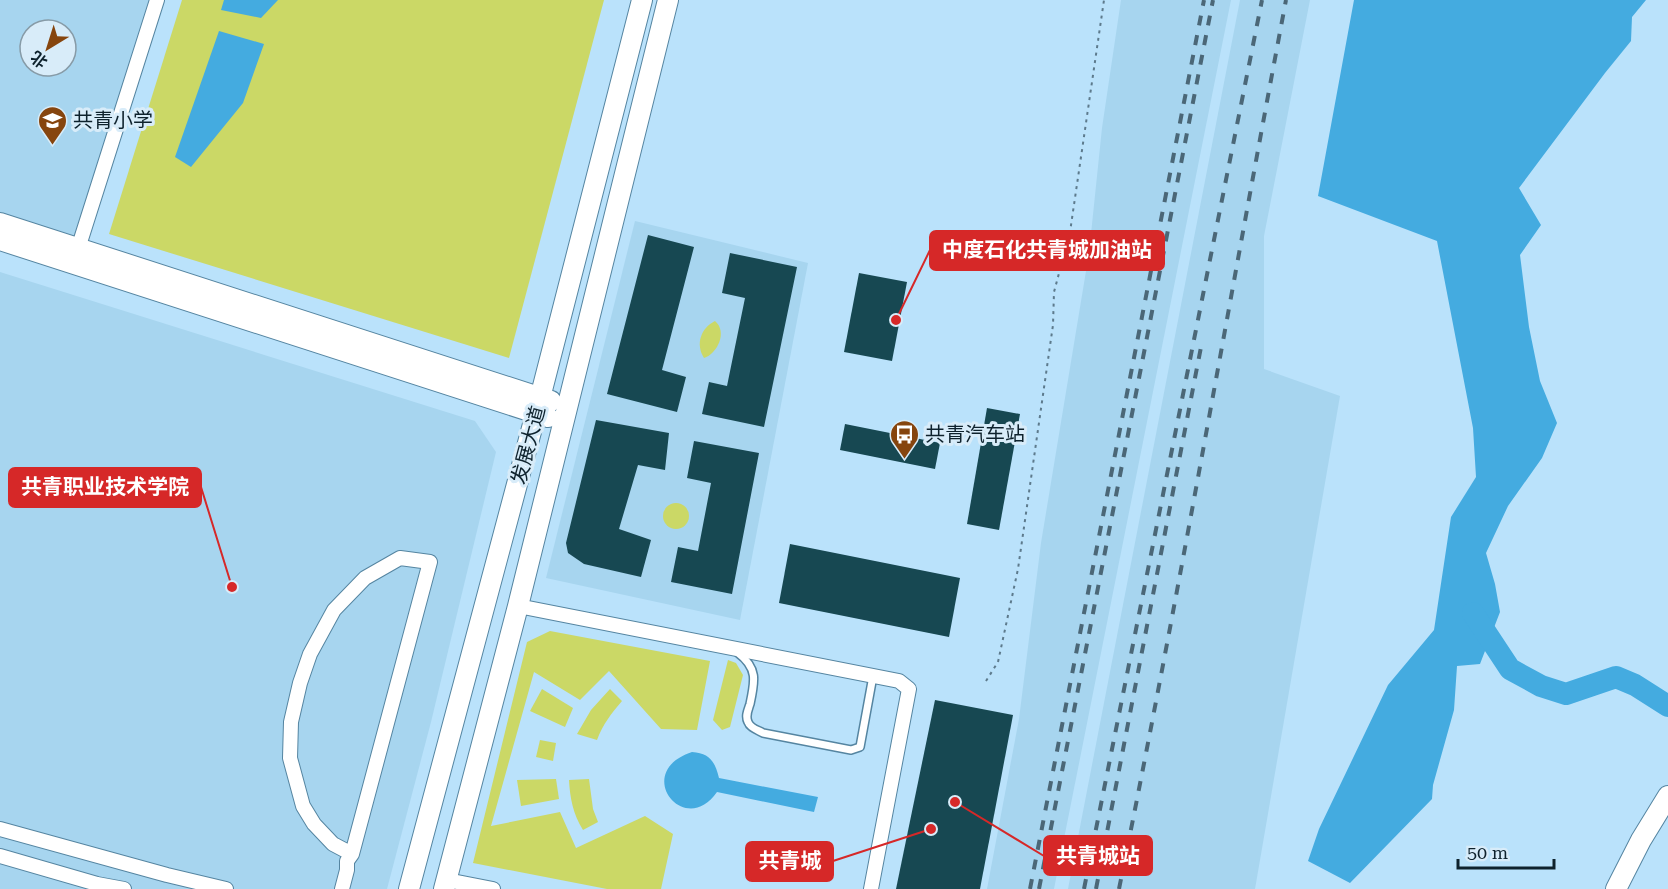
<svg xmlns="http://www.w3.org/2000/svg" width="1668" height="889" viewBox="0 0 1668 889" font-family="'Roboto Serif','Noto Sans SC',serif">
	<rect width="100%" height="100%" fill="#bae2fb"/>
	<g fill="#a7d5ef" fill-rule="evenodd">
		<path d="M0,0h151l-81,248 -70,-24zM30,30h36v36h-36z"/>
		<path d="M1121,0h110l-177,889h-67l32,-170 22,-176 48,-290 13,-125z"/>
		<path d="M1240,0h70l-46,236v133l76,27 -85,493h-187z"/>
		<path d="M635,221l173,42 -68,357 -194,-42z"/>
		<path d="M0,272l475,149 21,31 -65,270 -44,167h-387z"/>
	</g>
	<g fill="#cbd866">
		<path d="M182,0h422l-95,358 -400,-124z"/>
		<path d="M715,321c13,11 2,33 -11,37 -9,-14 -3,-30 11,-37z"/>
		<circle cx="676" cy="516" r="13"/>
		<path d="M550,631l160,30 -13,69 -36,-1 -52,-58 -29,29 -46,-28 -43,154 69,-14 16,36 69,-32 28,18 -12,55h-54l-134,-26 54,-221z"/>
		<path d="M728,660l8,3 7,12 -13,52 -8,3 -9,-10z"/>
		<path d="M542,689l31,19 -8,19 -35,-16z"/>
		<path d="M610,689l12,12c-11,13 -19,23 -25,39l-20,-6 14,-24z"/>
		<path d="M540,740l16,3 -3,18 -17,-4z"/>
		<path d="M556,779l3,20 -38,7 -4,-26z"/>
		<path d="M589,779l4,30 5,13 -15,8c-10,-16 -13,-32 -14,-50z"/>
	</g>
	<g fill="#44abe0">
		<path d="M224,0h54l-17,18 -40,-8z"/>
		<path d="M1354,0h292l-14,17 -1,24 -26,32 -86,115 22,37 -21,30 9,72 11,54 17,42 -15,35 -34,48 -22,47 9,31 5,28 -20,52 -23,2 -3,44 -21,75 -1,14 -82,84 -42,-22 11,-32 69,-144 46,-55 17,-113 25,-40 -3,-49 -36,-187 -119,-45z"/>
		<path d="M219,31l45,13 -21,59 -52,64 -16,-10z"/>
		<path d="M692,752c18,1 23,10 27,26l99,19 -4,15 -97,-20c-32,47 -86,-20 -25,-40z"/>
	</g>
	<g fill="none" stroke-linecap="round" stroke-linejoin="round">
		<path stroke="#44abe0" stroke-width="22" d="M1473,613l37,56 31,17 25,8 50,-17 19,8 33,21"/>
	</g>
	<g fill="#174852">
		<path d="M648,235l46,12 -32,123 24,7 -9,35 -70,-18z"/>
		<path d="M730,253l67,14 -33,160 -62,-13 7,-32 18,4 18,-88 -23,-5z"/>
		<path d="M859,273l48,9 -15,79 -48,-9z"/>
		<path d="M987,408l33,6 -21,116 -32,-6z"/>
		<path d="M596,420l73,13 -4,37 -27,-5 -19,64 32,11 -10,37 -57,-13 -16,-11 -2,-10z"/>
		<path d="M845,424l95,19 -5,26 -95,-19z"/>
		<path d="M694,441l65,12 -27,141 -61,-12 7,-35 20,4 13,-68 -24,-5z"/>
		<path d="M790,544l170,34 -11,59 -170,-34z"/>
		<path d="M935,700l78,15 -33,174h-84z"/>
	</g>
	<g fill="none" stroke-linecap="round" stroke-linejoin="round">
		<defs>
			<path id="service" d="M738,653c20,15 17,28 12,51 -2,6 -5,12 -2,18 2,6 10,8 15,11l88,17 9,-3 13,-71"/>
			<g id="minor">
				<path d="M76,255l81,-255"/>
				<path d="M518,606l381,75 10,8 -38,200"/>
				<path d="M0,829l167,46 59,14"/>
				<path d="M0,856l97,28 27,5"/>
				<path d="M447,880l46,9"/>
				<path d="M342,889l5,-19v-9l5,-7 78,-292 -30,-4 -35,20 -31,32 -24,44 -10,29 -9,39 -1,36 13,48 11,18 19,20 19,10"/>
			</g>
			<g id="secondary">
				<path d="M0,223l551,178"/>
				<path d="M0,240l548,177"/>
				<path d="M409,889l131,-491 102,-398"/>
				<path d="M444,889l74,-283 150,-606"/>
				<path d="M1616,889l25,-49 27,-44"/>
			</g>
		</defs>
		<use href="#service" stroke="#5585a1" stroke-width="10"/>
		<use href="#minor" stroke="#5585a1" stroke-width="16"/>
		<use href="#secondary" stroke="#5585a1" stroke-width="22"/>
		<path stroke="#5d7a8c" stroke-width="2" stroke-dasharray="3 4.5" stroke-linecap="butt" d="M986,681l12,-19 20,-93 35,-244 1,-33 16,-60 34,-232"/>
		<use href="#service" stroke="#fff" stroke-width="7"/>
		<use href="#minor" stroke="#fff" stroke-width="14"/>
		<use href="#secondary" stroke="#fff" stroke-width="20"/>
		<g stroke="#4b6777" stroke-width="4" stroke-dasharray="10 10" stroke-linecap="butt">
			<path d="M1030,889l174,-889"/>
			<path d="M1039,889l174,-889"/>
			<path d="M1084,889l178,-889"/>
			<path d="M1096,889l105,-542"/>
			<path d="M1119,889c60,-295 111,-593 167,-889"/>
		</g>
	</g>
	<defs>
		<symbol id="school-pin" viewBox="-11 -11 22 30"><path d="M0 17L-7.5 6A9.5 9.5 0 1 1 7.5 6Z" fill="#86450e" stroke="#d8ecf9"/><path d="M0-5L7-2L0 1L-7-2ZM-4 1L0 2.5L4 1V4Q0 6-4 4Z" fill="#fff"/></symbol>
		<symbol id="bus-pin" viewBox="-11 -11 22 30"><path d="M0 17L-7.5 6A9.5 9.5 0 1 1 7.5 6Z" fill="#86450e" stroke="#d8ecf9"/><path d="M-5-6H5V4H4V6H2V4H-2V6H-4V4H-5ZM-3.5-4V0h7V-4ZM-3.5 1.2v1.5H-2V1.2ZM2 1.2v1.5H3.5V1.2Z" fill="#fff"/></symbol>
	</defs>
	<g fill-rule="evenodd">
		<use href="#school-pin" x="36" y="104" width="33" height="45"/>
		<use href="#bus-pin" x="888" y="418" width="33" height="45"/>
	</g>
	<g text-anchor="middle" stroke-width="6" stroke-linejoin="round" paint-order="stroke">
		<g font-size="20" fill="#0e222d" stroke="#d8ecf9" text-anchor="start">
			<text x="73" y="127">共青小学</text>
			<text x="925" y="441">共青汽车站</text>
		</g>
		<g font-size="20" fill="#0e222d" stroke="#d8ecf9">
			<text transform="translate(528 445) rotate(-75)" y="7">发展大道</text>
		</g>
	</g>
	<path fill="none" stroke="#d62828" stroke-width="2" d="M896 320L930 250M232 587L201 487M955 802L1044 856M931 829L833 861"/>
	<g fill="#d62828" stroke="#d8ecf9" stroke-width="2">
		<circle cx="896" cy="320" r="6"/>
		<circle cx="232" cy="587" r="6"/>
		<circle cx="955" cy="802" r="6"/>
		<circle cx="931" cy="829" r="6"/>
	</g>
	<g fill="#d62828" stroke="#d62828" stroke-width="2">
		<rect x="930" y="231" width="234" height="39" rx="6"/>
		<rect x="9" y="468" width="192" height="39" rx="6"/>
		<rect x="1044" y="836" width="108" height="39" rx="6"/>
		<rect x="746" y="842" width="87" height="39" rx="6"/>
	</g>
	<g font-size="21" text-anchor="middle" font-weight="bold" fill="#fff">
		<text x="1047" y="257">中度石化共青城加油站</text>
		<text x="105" y="494">共青职业技术学院</text>
		<text x="1098" y="863">共青城站</text>
		<text x="790" y="868">共青城</text>
	</g>
	<g transform="translate(48 48) rotate(218)"><circle r="28" fill="#d8ecf9" stroke="#879ba7" stroke-width="1.5"/>
	<path d="M0-4.5L10 22L0 15L-10 22Z" fill="#86450e"/>
	<text y="-9" font-size="16" font-weight="bold" text-anchor="middle" fill="#0e222d">北</text>
	</g>
	<path d="M1458 859v9h96v-9" fill="none" stroke="#0e222d" stroke-width="3"/>
	<text x="1467" y="859" font-size="18" fill="#0e222d" stroke="#d8ecf9" stroke-width="4.5" paint-order="stroke">50 m</text>
</svg>
